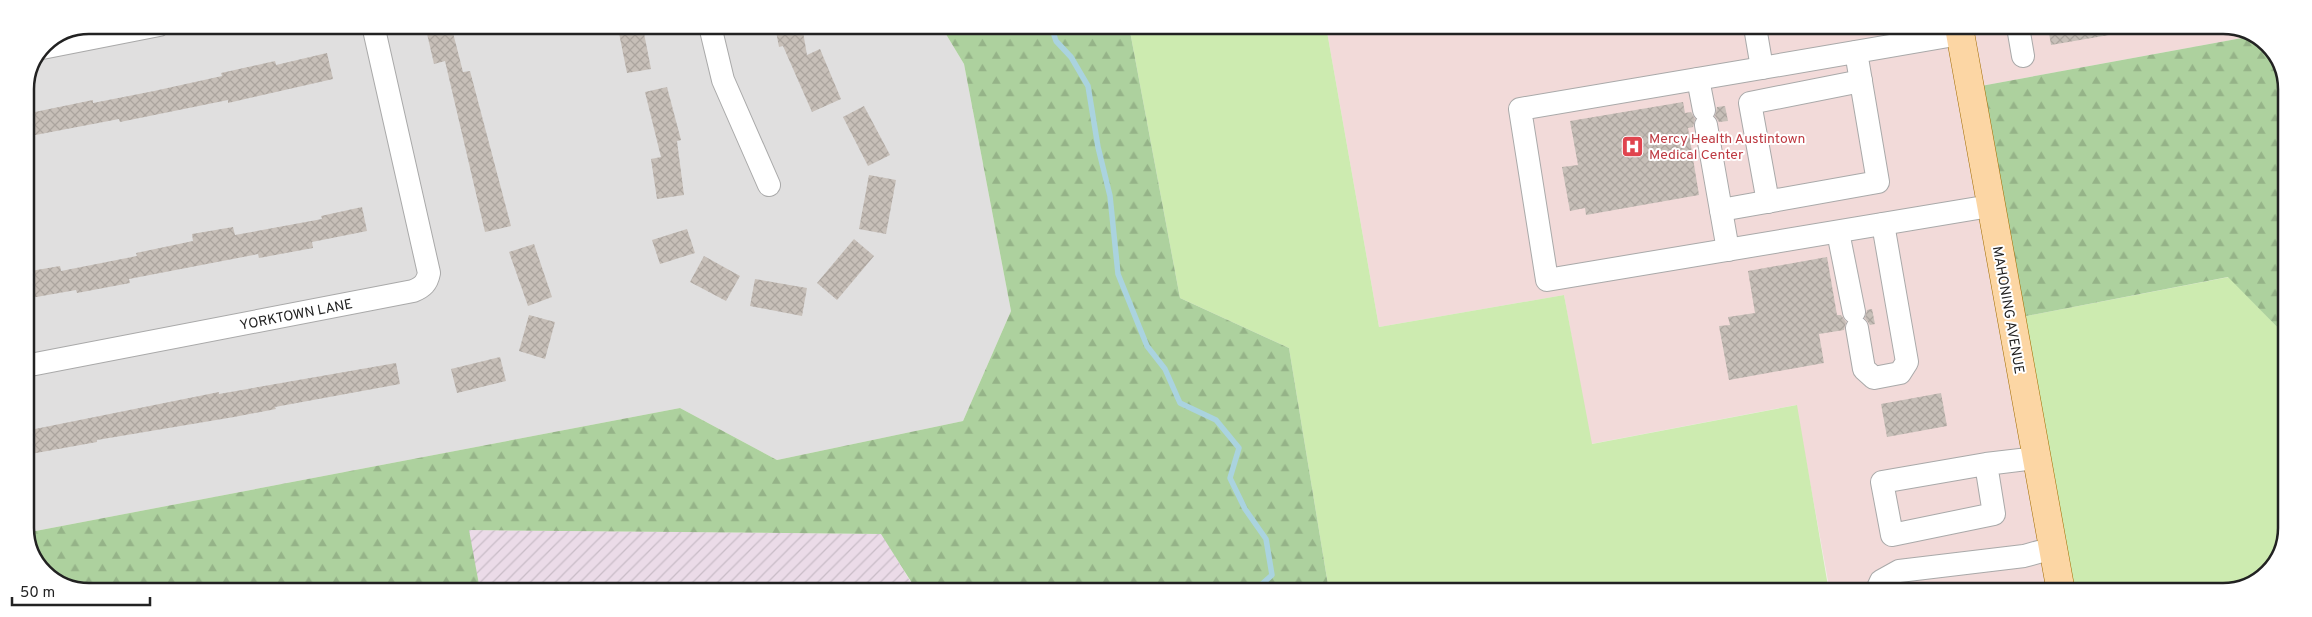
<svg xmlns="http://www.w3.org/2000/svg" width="2312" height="617" viewBox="0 0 2312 617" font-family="Overpass,sans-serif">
	<defs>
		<pattern id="industrial-furrows" width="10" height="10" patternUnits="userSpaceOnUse" patternTransform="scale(1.25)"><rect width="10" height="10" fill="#ebdbe8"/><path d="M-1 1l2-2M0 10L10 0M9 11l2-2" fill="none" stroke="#c9bcc7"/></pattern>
		<pattern id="forest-firs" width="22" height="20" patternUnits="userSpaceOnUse" patternTransform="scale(1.25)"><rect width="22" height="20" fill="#add19e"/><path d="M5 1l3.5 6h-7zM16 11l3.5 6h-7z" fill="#95b388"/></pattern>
		<pattern id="building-cross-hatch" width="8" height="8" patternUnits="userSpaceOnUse" patternTransform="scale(1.25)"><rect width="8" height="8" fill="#c7bfb8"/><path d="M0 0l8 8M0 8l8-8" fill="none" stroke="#aba49e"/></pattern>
	</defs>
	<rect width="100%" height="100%" fill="#f2efe9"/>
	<path fill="#e0dfdf" d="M89,25l852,1 23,38 47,247 -48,110 -186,39 -97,-52 -655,125v-445l19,-45z"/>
	<g fill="#f2dad9">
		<path d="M1208,26h41l-40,7z"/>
		<path d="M1326,26l914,1 13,9 -283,52 91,504h-231l-34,-187 -205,39 -27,-149 -185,32z"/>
	</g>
	<path fill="url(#industrial-furrows)" d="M468,530l414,4 34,57 -436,-1z"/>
	<g fill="#cdebb0">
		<path d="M1129,26h79l1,7 40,-7h77l53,301 185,-32 28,149 205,-39 32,187 -500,-1 -40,-243 -109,-50z"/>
		<path d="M2229,277l57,59 -1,209 -23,34 -38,13h-163l-50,-273z"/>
		<path d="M1060,584l10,7h-48z"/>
	</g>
	<g fill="url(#forest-firs)">
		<path d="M941,26h188l51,272 109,50 40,243h-259l-10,-7 -38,7h-105l-36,-57 -412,-4 11,60h-408l-31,-20 -16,-37 655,-125 97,52 186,-39 48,-110 -47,-247z"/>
		<path d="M2253,36l18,11 16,37 -1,252 -58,-59 -217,42 -41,-231z"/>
	</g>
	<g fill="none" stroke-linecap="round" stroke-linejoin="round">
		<path stroke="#aad3df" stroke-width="5.5" d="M1051,26l5,15 15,16 17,29 10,61 12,49 8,78 29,72 18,23 15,34 36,17 23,28 -9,30 15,31 21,30 6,36 -18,16"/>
	</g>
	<g fill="url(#building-cross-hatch)">
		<path d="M425,25h26l12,47 7,-1 41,155 -26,6 -40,-171 -11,3z"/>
		<path d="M775,26h27l5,29 13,-6 21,50 -29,13 -29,-66 -4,1z"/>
		<path d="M2048,27h61v8l-58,10z"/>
		<path d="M643,28l8,41 -24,4 -8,-40z"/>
		<path d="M327,53l6,26 -105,24v-3l-108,22 -1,-3 -94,18v-23l68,-14v3l61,-12 68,-15 -1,-3 54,-12 1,4z"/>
		<path d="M667,87l14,53 -4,1 7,54 -27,4 -6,-40 10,-2 -16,-65z"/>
		<path d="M1683,102l2,11 6,-1 4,7 -2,8 -5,1 11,67 -113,20 -1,-7 -15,3 -8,-44 16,-2 -8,-44z"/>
		<path d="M864,106l26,49 -22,11 -25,-49z"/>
		<path d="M1725,106l3,15 -9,1 -4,-6 2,-9z"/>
		<path d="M869,175l27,5 -10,54 -27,-5z"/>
		<path d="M362,207l5,24 -55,11 1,6 -54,10 -1,-4 -129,25 1,4 -53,10 -1,-3 -51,9v-27l35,-6 1,5 76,-15 -1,-3 57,-12 -1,-7 41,-7 2,8 87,-16 -1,-3z"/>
		<path d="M687,229l8,24 -35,11 -8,-24z"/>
		<path d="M854,239l20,17 -37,44 -20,-17z"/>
		<path d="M534,244l18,53 -24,9 -19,-54z"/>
		<path d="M704,256l36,20 -14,25 -36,-19z"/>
		<path d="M1827,257l10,58h4l5,7 -2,8 -25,4 5,29 -95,17 -10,-54 11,-1 -2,-8 27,-4 -7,-42z"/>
		<path d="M755,279l52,9 -5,28 -52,-10z"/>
		<path d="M1872,309l3,15 -5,1 -5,-7 2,-8z"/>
		<path d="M529,315l26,7 -10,37 -26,-8z"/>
		<path d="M500,357l6,24 -49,12 -6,-24z"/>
		<path d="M396,363l4,21 -125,23 1,2 -42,8 -137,23v2l-72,13v-24l194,-39v2z"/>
		<path d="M1941,393l6,33 -60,11 -6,-33z"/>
	</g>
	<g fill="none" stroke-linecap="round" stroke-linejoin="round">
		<defs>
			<g id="minor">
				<path d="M710,26l13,54 46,105"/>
				<path d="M1755,27l7,41 198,-34"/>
				<path d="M2018,27l5,29"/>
				<path d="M42,48l117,-23"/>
				<path d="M1762,68l-242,41 27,171 443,-74"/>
				<path d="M1698,79l6,31"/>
				<path d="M1706,125l22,125"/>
				<path d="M1768,202l-18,-99 111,-22"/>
				<path d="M1721,210l157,-28 -22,-130"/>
				<path d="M1838,232l16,80"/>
				<path d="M1857,328l7,41 10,9 26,-5 7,-11 -24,-138"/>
				<path d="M25,366l388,-75c10,-4 14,-8 16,-18l-56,-248"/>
				<path d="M1986,464l8,50 -102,21 -10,-53 104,-18 50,-6"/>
				<path d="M1876,592l5,-11 18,-10 125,-15 29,-8"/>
			</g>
			<path id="major" d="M1959,27l102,565"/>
		</defs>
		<use href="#minor" stroke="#a9a9a9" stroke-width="24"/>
		<use href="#major" stroke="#a06b00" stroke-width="29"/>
		<use href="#minor" stroke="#fff" stroke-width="22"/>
		<use href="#major" stroke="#fcd6a4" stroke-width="28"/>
	</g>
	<defs>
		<symbol id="hospital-square" viewBox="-11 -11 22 22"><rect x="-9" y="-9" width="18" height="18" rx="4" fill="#e0444e" stroke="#fff"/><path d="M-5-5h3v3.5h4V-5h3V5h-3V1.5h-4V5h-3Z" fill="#fff"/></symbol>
	</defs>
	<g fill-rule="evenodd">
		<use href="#hospital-square" x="1620" y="134" width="25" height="25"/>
	</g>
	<g text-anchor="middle" stroke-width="4" stroke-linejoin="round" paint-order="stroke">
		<g font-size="14" fill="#be3a42" stroke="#fff" text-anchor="start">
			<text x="1649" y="143">Mercy Health Austintown<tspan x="1649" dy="16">Medical Center</tspan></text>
		</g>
		<g font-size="14" fill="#222" stroke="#fff">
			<text transform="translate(2009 310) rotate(80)" y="5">MAHONING AVENUE</text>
			<text transform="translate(296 314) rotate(-11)" y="5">YORKTOWN LANE</text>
		</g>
	</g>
	<path d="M0 0H2312V617H0ZM89 34H2223A55 55 0 0 1 2278 89V528A55 55 0 0 1 2223 583H89A55 55 0 0 1 34 528V89A55 55 0 0 1 89 34Z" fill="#fff" fill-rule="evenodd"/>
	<path fill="none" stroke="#222" stroke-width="2.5" d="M89 34H2223A55 55 0 0 1 2278 89V528A55 55 0 0 1 2223 583H89A55 55 0 0 1 34 528V89A55 55 0 0 1 89 34Z"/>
	<path d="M12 597v8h138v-8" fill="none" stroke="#222222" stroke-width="2.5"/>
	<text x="20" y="597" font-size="15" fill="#222222" stroke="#ffffff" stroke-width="4" paint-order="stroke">50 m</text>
</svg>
